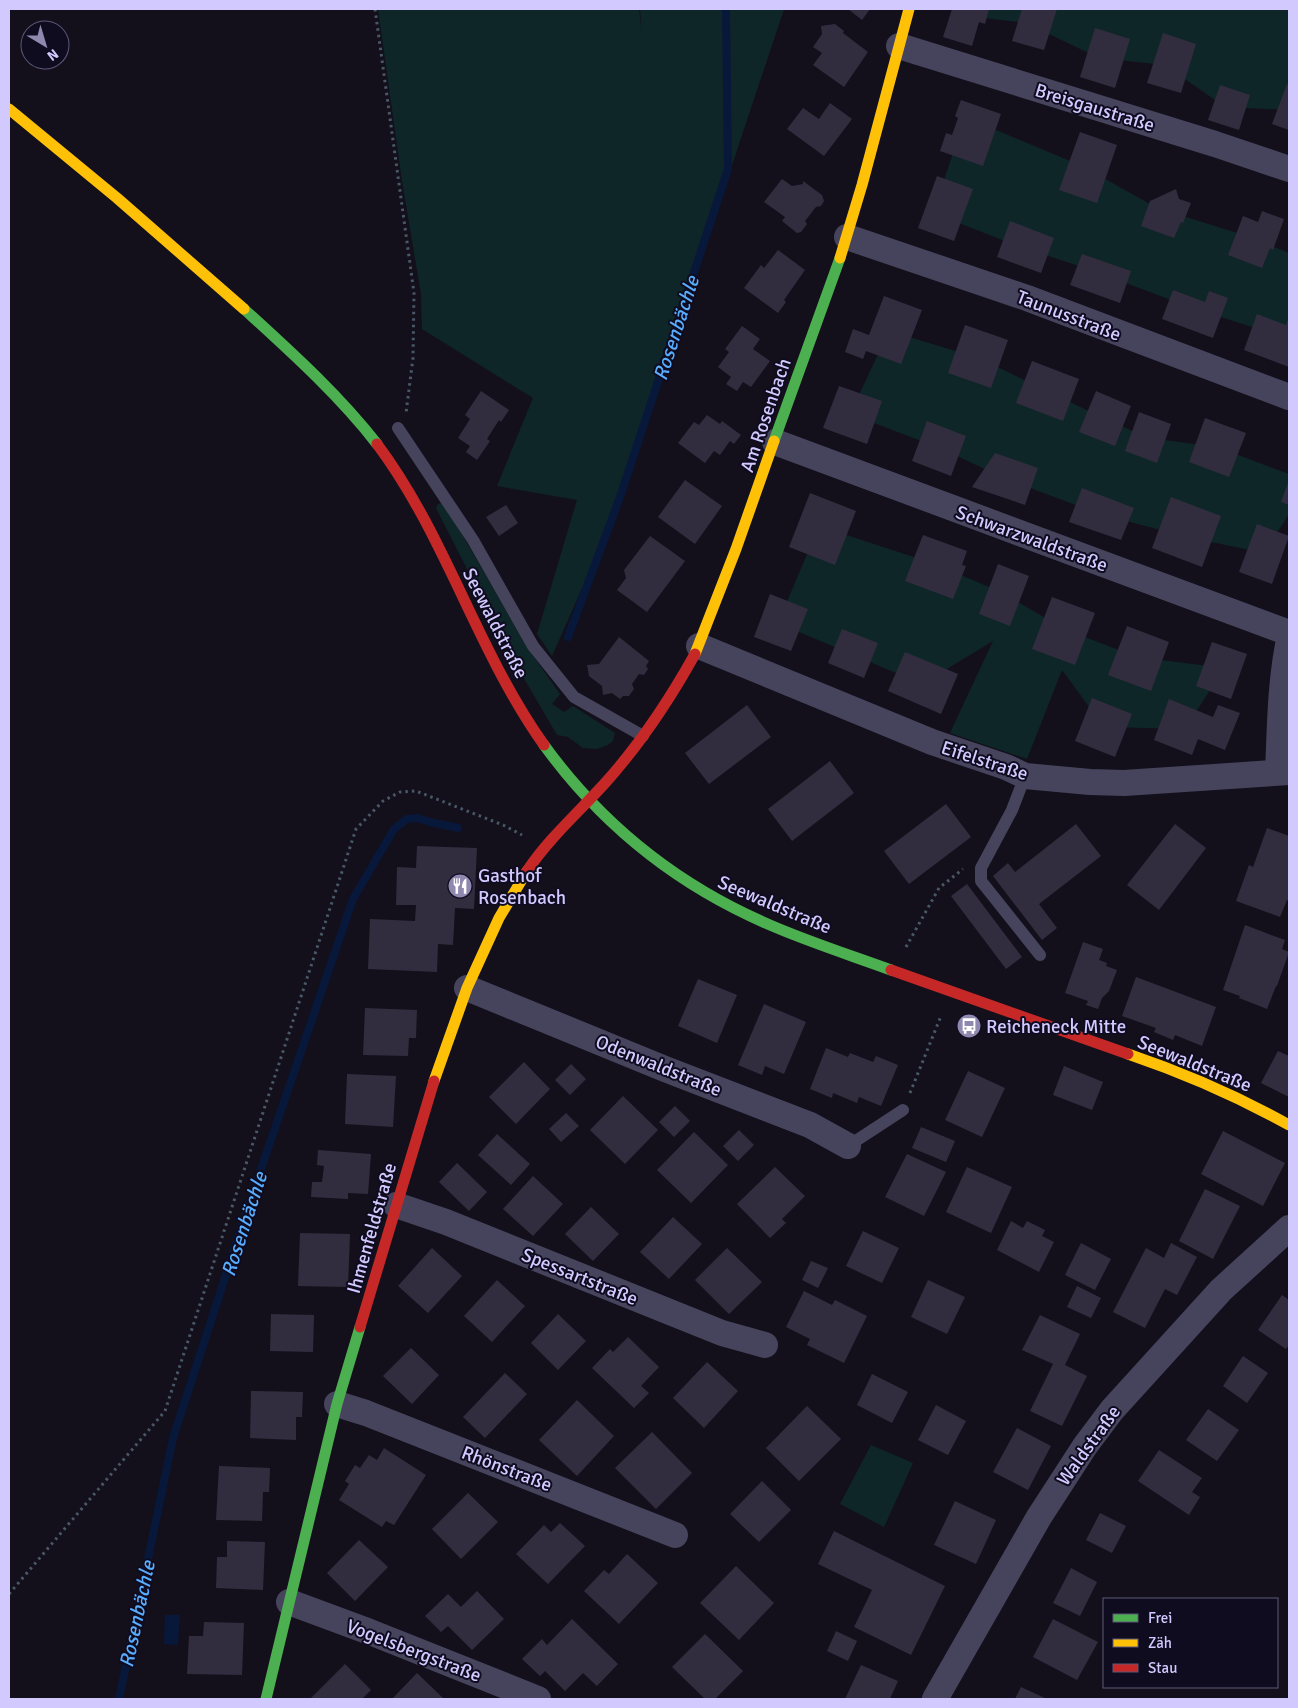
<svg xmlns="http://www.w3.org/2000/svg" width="1298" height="1708" viewBox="0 0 1298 1708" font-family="Signika,sans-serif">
	<rect width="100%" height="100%" fill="#13101c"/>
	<g fill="#0f2628">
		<path d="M378,9h261l3,25 -2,-25h144l-166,498 -66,149 -15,-22 40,-134 -80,-14 36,-88 -111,-69 -1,-35 -19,-113z"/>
		<path d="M968,9h321v101l-64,-3 -60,-42 -66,-7 -73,-35 -66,-8z"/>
		<path d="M965,117l117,49 75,42 90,28 42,17v86l-102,-33 -93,-35 -76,-25 -85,-33z"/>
		<path d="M889,331l90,27 126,61 44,19 68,9 72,27v40l-25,39 -81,-17 -83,-22 -94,-35 -66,-31 -90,-34z"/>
		<path d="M441,503l4,2 84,145 31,44 -8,10 12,8 9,-6 42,27 -2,8 -5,4 -11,4 -14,-1 -15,-11 -11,-2 -42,-72 -79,-155 1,-3z"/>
		<path d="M819,526l116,38 68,29 61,36 73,28 87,11 -39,61 -81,-2 -42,-57 -35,89 -77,-26 43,-92 -71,43 -144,-61z"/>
		<path d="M871,1445l42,18 -29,64 -44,-23z"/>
	</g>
	<path fill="#08183b" d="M165,1615h15l-2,30 -14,-1z"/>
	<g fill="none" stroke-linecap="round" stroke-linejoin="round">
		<g stroke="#08183b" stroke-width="8">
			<path d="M568,637l52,-140 108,-328 -2,-160"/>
			<path d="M119,1699l54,-261 71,-219 109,-320 41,-70 13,-10 11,-1 12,4 28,6"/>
		</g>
	</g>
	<g fill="#312d3e">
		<path d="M848,9h22l-8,11z"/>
		<path d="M952,9h37l-4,15 -6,-2 -7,24 -29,-9z"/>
		<path d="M1022,9h35l-13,41 -32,-9z"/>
		<path d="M835,24l9,7 -1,2 25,19 -24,35 -31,-22 9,-12 -9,-6 9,-13 -1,-8z"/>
		<path d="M1095,28l35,11 -15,49 -35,-11z"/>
		<path d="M1163,33l33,11 -15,49 -34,-10z"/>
		<path d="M1287,84l2,1v45l-17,-6z"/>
		<path d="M1220,85l30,10 -11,35 -31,-10z"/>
		<path d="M961,100l40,14 -18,52 -43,-15 6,-18 6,2 6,-17 -3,-2z"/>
		<path d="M830,103l22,16 -28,37 -37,-27 16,-21 16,11z"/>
		<path d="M1080,132l37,13 -20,58 -38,-13z"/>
		<path d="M937,176l36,13 -19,52 -36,-13z"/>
		<path d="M782,179l10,7 11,-2v-3l19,14 2,6 -3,5 -5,1 -11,14 2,3 -6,8 -4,1 -15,-12 3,-4 -21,-15z"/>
		<path d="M1176,189l3,10 12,4 -8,20 -2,-1 -7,16 -33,-12 9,-25z"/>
		<path d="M1262,211l22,8 -11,31 -3,-2 -8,20 -34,-13 15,-39 15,6z"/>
		<path d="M1010,221l44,17 -13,35 -44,-16z"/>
		<path d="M778,250l27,20 -21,30 2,2 -8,11 -34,-25 17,-23 3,3z"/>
		<path d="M1082,254l49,17 -11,32 -50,-18z"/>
		<path d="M1173,290l32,12 4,-11 19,7 -15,40 -51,-19z"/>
		<path d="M884,296l38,14 -21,54 -35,-13 -3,8 -18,-7 8,-23 16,6z"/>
		<path d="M1257,314l29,11 3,-9v51l-45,-17z"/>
		<path d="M965,325l43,15 -17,48 -43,-15z"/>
		<path d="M742,326l18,13 -7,10 17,12 -19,26 -8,-5 -6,9 -11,-7 5,-7 -13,-10 11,-15 -4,-3z"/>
		<path d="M1032,361l47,18 -16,42 -47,-18z"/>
		<path d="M839,386l43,15 -15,43 -44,-16z"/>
		<path d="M481,391l28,19 -8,12 -2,-2 -12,19 3,2 -13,19 -11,-8 4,-6 -12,-8 12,-19 -5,-4z"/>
		<path d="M1096,391l35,15 -16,40 -36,-14z"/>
		<path d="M1139,412l32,12 -14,39 -32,-12z"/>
		<path d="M707,415l13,9 2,-3 19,14 -7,9 -4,-3 -10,14 -6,-4 -9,12 -27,-20 16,-21 5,3z"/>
		<path d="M1205,418l41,15 -17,44 -40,-15z"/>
		<path d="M927,421l39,15 -15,40 -39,-15z"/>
		<path d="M995,453l43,15 -13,37 -53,-18z"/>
		<path d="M685,480l37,26 -27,38 -37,-27z"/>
		<path d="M1289,480v25l-8,-3z"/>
		<path d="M1082,488l52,20 -13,32 -52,-18z"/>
		<path d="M810,493l46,18 -21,54 -46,-18z"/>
		<path d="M1171,497l50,19 -19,51 -50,-19z"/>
		<path d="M506,505l12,18 -19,13 -13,-19z"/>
		<path d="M1257,524l32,12 -17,48 -33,-12z"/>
		<path d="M923,535l44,16 -5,14 4,1 -13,33 -48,-18z"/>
		<path d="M650,536l35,25 -38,51 -30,-22 9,-12 -2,-8z"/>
		<path d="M998,564l31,12 -19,50 -31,-12z"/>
		<path d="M770,594l38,15 -17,42 -37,-14z"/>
		<path d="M1052,597l43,16 -20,52 -43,-16z"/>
		<path d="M1127,626l42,16 -18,49 -43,-16z"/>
		<path d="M842,629l36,14 -14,35 -36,-15z"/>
		<path d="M619,637l30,24 -3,5 2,3 -4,6 -5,-1 -7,10 2,5 -5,7h-6l-3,3 -8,-6 -9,2 -1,-9 -13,-10 -2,-11 12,-1z"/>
		<path d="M1212,642l35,12 -16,45 -35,-13z"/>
		<path d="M905,652l53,22 -17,40 -53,-23z"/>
		<path d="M1092,698l40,16 -17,43 -40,-16z"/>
		<path d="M1169,699l44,18 5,-12 22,8 -15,37 -27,-11 -6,16 -38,-15z"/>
		<path d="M747,705l24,32 -62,47 -24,-31z"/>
		<path d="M830,761l24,32 -62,48 -24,-32z"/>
		<path d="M946,804l25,33 -62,47 -25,-33z"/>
		<path d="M1076,824l25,32 -62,48 18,24 -15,12 -49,-64 15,-13 7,9z"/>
		<path d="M1175,824l31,24 -47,62 -32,-25z"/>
		<path d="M1267,828l22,8v65l-2,-1 -7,17 -44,-16 13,-36 4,2z"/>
		<path d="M417,846l60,2 -3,61 -19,-1 -2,37 -15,-1 -1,28 -69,-3 2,-50 45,2 1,-16h-20l1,-38 19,1z"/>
		<path d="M967,884l55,73 -16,12 -55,-73z"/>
		<path d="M1245,925l40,15 -3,9 7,3 -12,34h-1l-9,23 -28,-11 1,-2 -17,-6z"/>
		<path d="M1083,942l20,7 -4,11 8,3 -1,3 11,4 -8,21 -7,7 -4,11 -12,-4 2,-4 -23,-8z"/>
		<path d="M1136,977l80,30 -14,39 -27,-11 -2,5 -19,-8 2,-4 -34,-12z"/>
		<path d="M698,979l39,16 -20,48 -39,-17z"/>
		<path d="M764,1004l42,18 -22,52 -19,-8 -3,9 -24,-10z"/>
		<path d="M365,1008l52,2 -1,28h-7l-1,18 -45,-1z"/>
		<path d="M826,1048l22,9 2,-4 23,9 3,-6 22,9 -17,41 -22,-9 -2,6 -24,-10 -1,5 -22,-9z"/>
		<path d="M1278,1051l11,5v41l-28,-14z"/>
		<path d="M524,1062l26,27 -34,35 -27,-27z"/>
		<path d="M571,1064l15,15 -16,16 -15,-15z"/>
		<path d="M1064,1066l39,16 -11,28 -39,-15z"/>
		<path d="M968,1071l37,17 -23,49 -37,-17z"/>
		<path d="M347,1074l49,2 -3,51 -48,-3z"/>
		<path d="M623,1096l35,34 -33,34 -35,-34z"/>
		<path d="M675,1106l15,15 -16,16 -15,-15z"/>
		<path d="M566,1113l13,13 -18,16 -12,-13z"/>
		<path d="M921,1127l34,14 -9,21 -34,-14z"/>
		<path d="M739,1130l15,15 -16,16 -15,-15z"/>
		<path d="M1223,1131l62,32 -22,43 -62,-32z"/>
		<path d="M694,1132l34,33 -37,38 -34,-33z"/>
		<path d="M497,1134l33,30 -19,21 -33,-30z"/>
		<path d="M318,1150l53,4 -3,40 -20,-1v6l-37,-2 1,-15h10l2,-16 -7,-1z"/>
		<path d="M907,1154l39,18 -22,44 -39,-19z"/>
		<path d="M457,1163l30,29 -18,19 -30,-29z"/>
		<path d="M775,1167l30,29 -23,23 4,4 -16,15 -33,-34z"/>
		<path d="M967,1167l45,20 -21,46 -45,-21z"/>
		<path d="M533,1176l30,28 -30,32 -30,-27z"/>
		<path d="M1205,1189l35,17 -27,53 -34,-18z"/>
		<path d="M591,1207l28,27 -26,27 -28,-27z"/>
		<path d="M673,1217l29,27 -33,35 -29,-27z"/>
		<path d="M1011,1221l12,7 4,-7 18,9 -3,6 12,6 -15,30 -42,-22z"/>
		<path d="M863,1231l36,17 -17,35 -36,-17z"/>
		<path d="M300,1233l50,1 -2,53 -50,-1z"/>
		<path d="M1081,1243l30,16 -16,31 -30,-15z"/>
		<path d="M1171,1243l26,14 -20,38 -12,-6 -20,39 -32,-16 33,-64 18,10z"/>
		<path d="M432,1248l30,28 -34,37 -30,-27z"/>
		<path d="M727,1248l35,34 -33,32 -34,-34z"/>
		<path d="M811,1261l17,7 -10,20 -16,-8z"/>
		<path d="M497,1280l28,26 -33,36 -28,-26z"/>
		<path d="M928,1280l37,17 -18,37 -36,-17z"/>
		<path d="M1077,1286l24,12 -10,20 -24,-11z"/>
		<path d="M804,1291l28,14 3,-5 32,16 -23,47 -37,-18 3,-6 -24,-12z"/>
		<path d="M1282,1295l7,5v45l-3,4 -28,-19z"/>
		<path d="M271,1314l43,1 -1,37 -43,-1z"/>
		<path d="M558,1314l28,27 -28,29 -27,-27z"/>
		<path d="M1040,1315l40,19 -15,31 22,11 -25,50 -32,-15 23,-47 -31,-14z"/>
		<path d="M628,1337l31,30 -18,19 8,7 -15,15 -42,-40 18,-19 3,3z"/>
		<path d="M411,1348l28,27 -27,29 -29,-28z"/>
		<path d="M1243,1356l25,17 -21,30 -24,-17z"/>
		<path d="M707,1362l31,29 -34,37 -31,-30z"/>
		<path d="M505,1373l22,21 -42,44 -22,-21z"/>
		<path d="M872,1374l36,18 -16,31 -35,-18z"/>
		<path d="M251,1391l52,1 -1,25h-6v23l-46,-2z"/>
		<path d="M577,1400l37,36 -37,40 -38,-36z"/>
		<path d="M936,1405l30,16 -18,34 -30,-15z"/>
		<path d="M807,1406l34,33 -42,42 -33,-33z"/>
		<path d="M1208,1409l31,21 -22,31 -31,-21z"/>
		<path d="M1017,1428l34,18 -23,44 -35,-18z"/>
		<path d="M652,1432l40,41 -36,36 -41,-41z"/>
		<path d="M384,1448l42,27 -32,50 -8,-4 -4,6 -43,-27 10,-16 -4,-3 10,-16 5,3 9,-13 8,5z"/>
		<path d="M1159,1450l43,28 -10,14 8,5 -11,18 -51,-34z"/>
		<path d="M219,1466l51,2 -1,24h-6l-1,29 -46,-1z"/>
		<path d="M762,1481l29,29 -32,32 -29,-28z"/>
		<path d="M468,1493l30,29 -37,37 -29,-30z"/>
		<path d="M955,1501l41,19 -20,44 -42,-19z"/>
		<path d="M1100,1513l26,13 -14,27 -26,-13z"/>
		<path d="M560,1523l25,23 -37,38 -32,-30 28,-29 7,7z"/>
		<path d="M834,1531l111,55 -34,69 -57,-28 18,-37 -54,-26z"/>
		<path d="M359,1540l29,27 -33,34 -28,-28z"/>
		<path d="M227,1541l38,1 -2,48 -47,-2 1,-31h10z"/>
		<path d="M627,1554l31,29 -39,41 -35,-33 20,-21 5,4z"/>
		<path d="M736,1566l38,37 -35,37 -39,-37z"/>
		<path d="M1071,1568l26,14 -17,34 -27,-13z"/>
		<path d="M477,1591l27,28 -32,31 -24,-24 -7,6 -16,-16 23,-22 13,13z"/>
		<path d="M572,1619l46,45 -21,22 -14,-13 -18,18 -20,-20 -5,5 -18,-17 20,-20 5,6z"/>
		<path d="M1053,1619l45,23 -21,38 -44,-23z"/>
		<path d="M204,1622l40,1 -2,52 -55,-1 2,-38h14z"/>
		<path d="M836,1631l21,10 -9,20 -21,-10z"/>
		<path d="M705,1634l38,37 -28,28h-10l-33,-32z"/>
		<path d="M345,1664l26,26 -9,9h-52z"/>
		<path d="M861,1665l37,16 -8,18h-45z"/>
		<path d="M417,1673l27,26h-52z"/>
		<path d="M1021,1687l26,12h-32z"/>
	</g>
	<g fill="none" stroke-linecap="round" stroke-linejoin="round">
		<g stroke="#495867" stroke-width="3" stroke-dasharray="2.5 4" stroke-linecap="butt">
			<path d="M375,9l39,284 -1,65 -7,55"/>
			<path d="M906,947l33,-59 24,-19"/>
			<path d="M910,1093l31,-77"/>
			<path d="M9,1594l156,-183 191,-582 27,-28 17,-9 16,-1 87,34 19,10"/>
		</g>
		<g stroke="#46445d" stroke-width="12">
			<path d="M398,428l75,112 60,106 41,51 69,39"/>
			<path d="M1025,776l-13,34 -31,58v13l59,74"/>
			<path d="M848,1146l55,-36"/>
		</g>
		<g stroke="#46445d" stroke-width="26">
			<path d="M899,46l316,98 74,25"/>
			<path d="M847,237l180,61 262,99"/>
			<path d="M775,442l514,191"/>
			<path d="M699,646l233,96 74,25 19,9 65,6 34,1 165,-11"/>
			<path d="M1278,772c2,-44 2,-88 11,-132"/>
			<path d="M467,988l198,81 145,56 38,21"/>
			<path d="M396,1205l50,17 276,111 43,12"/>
			<path d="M337,1404l29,9 309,122"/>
			<path d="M289,1602l81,30 168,67"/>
			<path d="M935,1699l104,-182 46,-71 27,-36 109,-120 68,-62"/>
		</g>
		<g stroke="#4caf50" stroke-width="11">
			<path d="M244,309c47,43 94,85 133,135"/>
			<path d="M774,441l66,-183"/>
			<path d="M544,745c58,80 135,141 226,180 39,17 80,30 121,45"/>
			<path d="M266,1699l71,-295 23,-77"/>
		</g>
		<g stroke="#ffc107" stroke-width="11">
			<path d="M9,109l108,89 127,111"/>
			<path d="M840,258l22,-73 47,-176"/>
			<path d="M695,654l41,-105 38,-108"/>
			<path d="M1128,1054c56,19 109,42 161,71"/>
			<path d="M434,1081l33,-93 32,-70 28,-47"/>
		</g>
		<g stroke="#c62828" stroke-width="11">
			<path d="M377,444c69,92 100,207 167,301"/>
			<path d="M527,871c22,-33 52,-59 79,-89 34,-38 64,-83 89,-128"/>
			<path d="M891,970l237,84"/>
			<path d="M360,1327l74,-246"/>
		</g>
	</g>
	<defs>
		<symbol id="restaurant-disc" viewBox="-11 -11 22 22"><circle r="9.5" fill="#8f89b0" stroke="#100c20"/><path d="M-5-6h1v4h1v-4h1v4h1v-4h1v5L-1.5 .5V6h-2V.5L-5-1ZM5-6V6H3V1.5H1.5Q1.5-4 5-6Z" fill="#fff"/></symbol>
		<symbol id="bus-disc" viewBox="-11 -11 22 22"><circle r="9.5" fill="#8f89b0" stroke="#100c20"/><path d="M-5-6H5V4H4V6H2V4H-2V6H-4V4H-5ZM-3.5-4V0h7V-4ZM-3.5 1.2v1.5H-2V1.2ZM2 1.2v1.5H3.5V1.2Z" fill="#fff"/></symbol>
	</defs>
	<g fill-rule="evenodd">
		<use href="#restaurant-disc" x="446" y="872" width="28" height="28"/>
		<use href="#bus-disc" x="955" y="1012" width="28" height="28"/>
	</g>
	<g text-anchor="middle" stroke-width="4" stroke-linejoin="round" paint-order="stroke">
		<g font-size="19" fill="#d2caff" stroke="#100c20">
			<text transform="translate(1095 107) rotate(17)" y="7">Breisgaustraße</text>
			<text transform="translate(1069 315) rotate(21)" y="7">Taunusstraße</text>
			<text transform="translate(765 415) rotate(-71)" y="7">Am Rosenbach</text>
			<text transform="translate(1032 538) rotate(20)" y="7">Schwarzwaldstraße</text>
			<text transform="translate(496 623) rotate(63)" y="7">Seewaldstraße</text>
			<text transform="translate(985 760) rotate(18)" y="7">Eifelstraße</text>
			<text transform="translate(775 904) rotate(23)" y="7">Seewaldstraße</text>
			<text transform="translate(1195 1063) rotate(22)" y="7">Seewaldstraße</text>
			<text transform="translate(659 1065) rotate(22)" y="7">Odenwaldstraße</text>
			<text transform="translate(371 1228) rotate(-74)" y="7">Ihmenfeldstraße</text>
			<text transform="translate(580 1276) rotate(22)" y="7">Spessartstraße</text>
			<text transform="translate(1088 1445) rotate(-54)" y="7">Waldstraße</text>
			<text transform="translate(507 1468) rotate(21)" y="7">Rhönstraße</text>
			<text transform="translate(414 1650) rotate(21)" y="7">Vogelsbergstraße</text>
		</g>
		<g font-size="19" fill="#d2caff" stroke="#100c20" text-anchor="start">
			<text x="478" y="882">Gasthof<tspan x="478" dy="22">Rosenbach</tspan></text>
			<text x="986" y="1033">Reicheneck Mitte</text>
		</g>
		<g font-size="20" font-style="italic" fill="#58adff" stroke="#100c20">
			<text transform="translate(676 328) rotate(-72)" y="7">Rosenbächle</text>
			<text transform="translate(244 1224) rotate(-72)" y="7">Rosenbächle</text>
			<text transform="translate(137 1614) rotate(-78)" y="7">Rosenbächle</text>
		</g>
	</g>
	<rect width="1298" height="1708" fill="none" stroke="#d2caff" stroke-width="20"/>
	<rect x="1103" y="1598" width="175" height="90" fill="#100c20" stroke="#5e5879"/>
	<rect x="1113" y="1614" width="25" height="8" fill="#4caf50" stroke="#5e5879"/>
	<text x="1148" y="1623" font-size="15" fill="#d2caff">Frei</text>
	<rect x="1113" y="1639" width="25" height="8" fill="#ffc107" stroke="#5e5879"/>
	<text x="1148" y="1648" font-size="15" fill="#d2caff">Zäh</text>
	<rect x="1113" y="1664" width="25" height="8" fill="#c62828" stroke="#5e5879"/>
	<text x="1148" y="1673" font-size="15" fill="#d2caff">Stau</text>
	<g transform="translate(45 45) rotate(142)"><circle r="24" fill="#100c20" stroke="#5e5879"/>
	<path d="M0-4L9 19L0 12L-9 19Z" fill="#8f89b0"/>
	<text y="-8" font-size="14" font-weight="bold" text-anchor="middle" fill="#d2caff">N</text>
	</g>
</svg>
